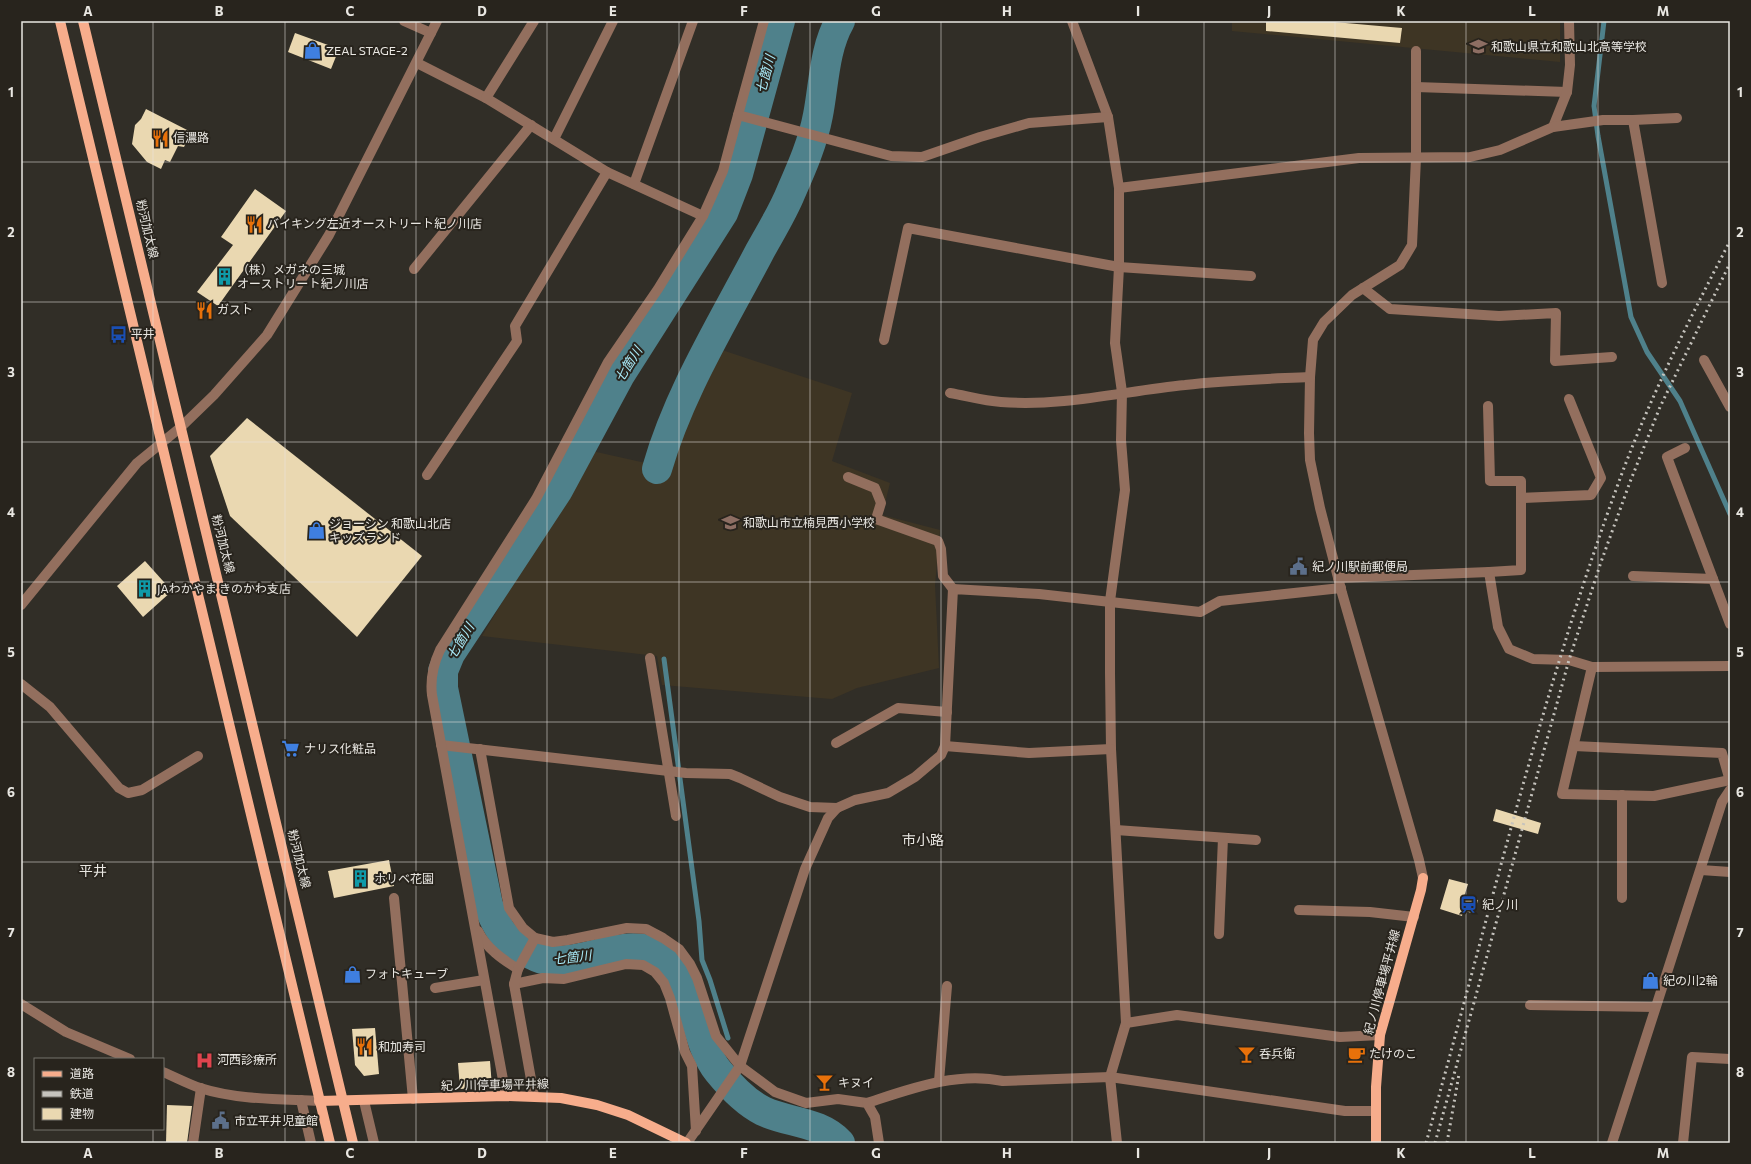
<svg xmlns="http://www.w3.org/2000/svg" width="1751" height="1164" viewBox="0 0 1751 1164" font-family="Commissioner,'Noto Sans JP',sans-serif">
	<rect width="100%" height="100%" fill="#312e27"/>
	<g fill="#3e3524">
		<path d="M1232,21h328v41l-328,-31z"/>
		<path d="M719,349l133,44 -20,68 58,22 -8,32 58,15 -5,55 4,83 -82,20 -25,11 -170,-14 -5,-29 -175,-20 110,-185 76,17z"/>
	</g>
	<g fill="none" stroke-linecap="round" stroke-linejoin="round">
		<g stroke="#4f818b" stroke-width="5">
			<path d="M1604,21l-10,85 4,30 33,181 16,35 33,49 50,113"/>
			<path d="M664,659l35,262 3,39 8,20 18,58"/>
			<path d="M717,1070l7,-11"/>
		</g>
		<g stroke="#4f818b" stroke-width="30">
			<path d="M780,21l-42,153 -15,39 -103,162 -62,115 -108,164 -7,17v17l45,217c10,24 15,34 39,47 5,3 13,7 19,8 20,3 41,-4 60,-8 14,-3 30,-6 45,-1 45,16 40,87 67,120 13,16 27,31 45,40 25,12 57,10 77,32"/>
			<path d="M657,469c22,-77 66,-147 103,-218 11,-20 23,-39 31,-59 11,-25 22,-50 27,-77 6,-31 6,-66 22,-94"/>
		</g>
	</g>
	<g fill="#ead8b1">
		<path d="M1266,21h57l79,7 -2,15 -134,-12z"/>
		<path d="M295,33l44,16 -8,20 -43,-17z"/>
		<path d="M146,109l45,23 -7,15 -6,-1 -8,16 -5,-2 -4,9 -14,-7 -15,-18 3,-19 6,-6z"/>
		<path d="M255,189l31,22 -68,95 -21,-14 36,-47 -12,-8z"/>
		<path d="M247,418l175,138 -65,81 -127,-121 -20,-60z"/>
		<path d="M145,561l27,30 -29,26 -26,-31z"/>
		<path d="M1496,809l45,14 -3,11 -45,-13z"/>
		<path d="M389,860l5,26 -60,12 -6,-27z"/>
		<path d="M1449,879l19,5 -4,13 14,3 -4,14 -11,-4 -1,6 -22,-7z"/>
		<path d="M375,1028l4,46 -15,2 -9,-11 -3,-36z"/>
		<path d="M490,1061l2,26 -32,2 -2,-26z"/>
		<path d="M167,1105l25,1 -5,37h-21z"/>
	</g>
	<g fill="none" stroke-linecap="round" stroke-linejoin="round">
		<g stroke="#936f5e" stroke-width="10">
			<path d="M404,21l27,12"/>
			<path d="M1072,21l36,96 11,71v79l-4,76 7,49 -1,48 4,50 -15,111v72l1,76 15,274 -16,54 7,66"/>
			<path d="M1416,51v107l-4,87 -12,20 -48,30 -28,27 -11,18 -3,37 -1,56 1,27 10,48 22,85 77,267 4,18"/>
			<path d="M417,63l69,35 121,74 96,44"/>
			<path d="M1416,87l151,5"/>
			<path d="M486,98l48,-77"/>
			<path d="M738,115l26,-94"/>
			<path d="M1553,127l14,-35 3,-27 -1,-44"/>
			<path d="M554,139l59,-118"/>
			<path d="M634,184l59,-163"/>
			<path d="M1119,188l240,-30 111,-1 30,-7 53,-23 50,-7h30"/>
			<path d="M414,269l117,-144"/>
			<path d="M1662,283l-29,-163 44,-2"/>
			<path d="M1363,288l27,21 109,7 57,-3 -1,48 57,-4"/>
			<path d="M884,340l24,-112 211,39 132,9"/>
			<path d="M1704,360l26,47"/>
			<path d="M950,393c17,3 34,8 51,9 62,5 123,-11 184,-17 41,-5 83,-6 125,-8"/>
			<path d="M1488,406l2,75h31v89l-32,2"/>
			<path d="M1685,448l-18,9 63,167"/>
			<path d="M427,475l90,-134 -2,-15 92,-154"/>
			<path d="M848,477l27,11 6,15 -5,16 62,22 3,8 2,27 10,13"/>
			<path d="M1521,498l70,-3 10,-17 -32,-79"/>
			<path d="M1633,576l80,3"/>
			<path d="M1338,578l151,-6 9,55 11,22 24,10 36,1 23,7 138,-1"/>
			<path d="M21,605l116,-142 44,-36 33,-32 53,-60 62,-100 108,-214"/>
			<path d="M650,658l26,158"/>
			<path d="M1592,667l-30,127 92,2 76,-16"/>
			<path d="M21,684l29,23 69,81 9,5 14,-3 56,-34"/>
			<path d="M836,743l62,-35 49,4"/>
			<path d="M441,745l245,28 44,1 10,4 40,19 30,10 27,1"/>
			<path d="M945,746l84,7 82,-4"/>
			<path d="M1574,746l148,7 8,28"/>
			<path d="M480,749l29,159 14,20 12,10 18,4 15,-2 59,-12 19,1 17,9 16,11 11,15 7,14 19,58 24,30 35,26 31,11 32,-4 29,4 8,14 4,26"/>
			<path d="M1622,795v103"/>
			<path d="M1116,830l140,10"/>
			<path d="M1701,870l29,2"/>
			<path d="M394,898l19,201"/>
			<path d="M1299,910l71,2 44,5"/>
			<path d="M478,931c8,17 24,28 40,38"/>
			<path d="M1219,934l4,-96"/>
			<path d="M514,984l29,-6 21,1 62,-15 17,1 12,7 9,11 6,15 15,54 7,14 4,65"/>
			<path d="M435,988l49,-8"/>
			<path d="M21,1004l45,28 64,27"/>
			<path d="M1530,1005l125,2"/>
			<path d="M1126,1023l51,-8 163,22 40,-2"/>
			<path d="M163,1072c12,5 25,12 37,16 38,12 80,11 119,13"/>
			<path d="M939,1081l8,-95"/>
			<path d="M506,1096l-74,-401c-2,-17 1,-30 8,-45l96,-151 72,-137 50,-73 45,-73 20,-45 15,-56 153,41 31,1 58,-20 49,-14 79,-6"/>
			<path d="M534,1096l-20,-112 4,-15 17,-31"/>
			<path d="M301,1100l10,43"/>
			<path d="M364,1101l10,42"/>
			<path d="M867,1103c43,-14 90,-32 136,-22l107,-4 235,34h31"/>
			<path d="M193,1143l8,-55"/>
			<path d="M687,1143l53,-77 65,-197 23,-51 9,-10 18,-8 33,-7 27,-16 26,-22 4,-9 8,-157 86,5 161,18 20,-11 121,-13"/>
			<path d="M1612,1143l110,-341 8,-12"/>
			<path d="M1683,1143l9,-86 38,2"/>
		</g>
		<g stroke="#f7ad8c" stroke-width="10">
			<path d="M60,21l270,1122"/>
			<path d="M83,21l270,1122"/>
			<path d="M319,1101l187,-5 55,2 36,7 31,10 58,28"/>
			<path d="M1376,1143v-56l4,-52 41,-145 2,-12"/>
		</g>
		<g stroke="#c5c3bd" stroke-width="3" stroke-dasharray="2 4" stroke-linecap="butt">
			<path d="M1426,1143c62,-223 115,-450 195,-667 30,-81 69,-158 109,-235"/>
			<path d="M1435,1143l134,-483 32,-98 29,-80 30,-75 70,-144"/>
			<path d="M1447,1143l12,-69"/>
		</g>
	</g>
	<path fill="none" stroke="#e9e7e2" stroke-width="1" stroke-opacity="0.55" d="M153,21v1038M285,21v1122M416,21v1122M547,21v1122M679,21v1122M810,21v1122M941,21v1122M1072,21v1122M1204,21v1122M1335,21v1122M1466,21v1122M1598,21v1122M21,162h1709M21,302h1709M21,442h1709M21,582h1709M21,722h1709M21,862h1709M21,1002h1709M153,1129v14"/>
	<defs>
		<symbol id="school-bare" viewBox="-9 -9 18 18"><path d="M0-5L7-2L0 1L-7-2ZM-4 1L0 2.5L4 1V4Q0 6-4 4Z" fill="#8d6e63" stroke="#28241d" stroke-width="2.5" paint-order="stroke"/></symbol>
		<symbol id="shop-bare" viewBox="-9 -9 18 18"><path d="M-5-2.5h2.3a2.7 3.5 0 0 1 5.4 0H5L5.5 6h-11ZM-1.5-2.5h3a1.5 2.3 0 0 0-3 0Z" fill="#3f7fe0" stroke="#28241d" stroke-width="2.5" paint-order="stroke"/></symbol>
		<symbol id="restaurant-bare" viewBox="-9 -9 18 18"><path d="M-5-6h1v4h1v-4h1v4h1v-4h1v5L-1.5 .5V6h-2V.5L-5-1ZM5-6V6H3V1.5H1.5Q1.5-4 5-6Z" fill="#e8710a" stroke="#28241d" stroke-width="2.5" paint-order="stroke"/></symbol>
		<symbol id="building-bare" viewBox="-9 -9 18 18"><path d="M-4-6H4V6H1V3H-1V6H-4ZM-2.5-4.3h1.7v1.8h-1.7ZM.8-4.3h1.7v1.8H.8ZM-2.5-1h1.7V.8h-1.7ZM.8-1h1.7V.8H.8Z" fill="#0f9aa8" stroke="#28241d" stroke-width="2.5" paint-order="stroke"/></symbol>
		<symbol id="bus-bare" viewBox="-9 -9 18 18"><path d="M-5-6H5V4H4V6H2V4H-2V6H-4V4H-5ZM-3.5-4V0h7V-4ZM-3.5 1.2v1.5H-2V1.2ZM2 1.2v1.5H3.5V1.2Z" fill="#1a4fb4" stroke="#28241d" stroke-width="2.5" paint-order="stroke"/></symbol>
		<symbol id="civic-bare" viewBox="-9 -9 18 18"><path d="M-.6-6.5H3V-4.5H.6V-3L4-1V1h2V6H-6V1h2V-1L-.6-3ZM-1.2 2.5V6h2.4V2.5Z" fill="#5c6f8a" stroke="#28241d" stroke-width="2.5" paint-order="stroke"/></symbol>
		<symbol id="supermarket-bare" viewBox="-9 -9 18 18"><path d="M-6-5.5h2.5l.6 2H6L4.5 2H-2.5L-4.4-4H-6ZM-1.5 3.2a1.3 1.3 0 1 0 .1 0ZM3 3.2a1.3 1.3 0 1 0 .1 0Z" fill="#3f7fe0" stroke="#28241d" stroke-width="2.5" paint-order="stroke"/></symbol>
		<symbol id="station-bare" viewBox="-9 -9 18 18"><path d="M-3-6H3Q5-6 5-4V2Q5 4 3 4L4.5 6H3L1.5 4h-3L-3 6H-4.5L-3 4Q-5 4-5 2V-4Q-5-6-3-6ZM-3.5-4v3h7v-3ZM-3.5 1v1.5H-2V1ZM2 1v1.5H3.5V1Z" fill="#1a4fb4" stroke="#28241d" stroke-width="2.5" paint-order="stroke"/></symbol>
		<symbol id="bar-bare" viewBox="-9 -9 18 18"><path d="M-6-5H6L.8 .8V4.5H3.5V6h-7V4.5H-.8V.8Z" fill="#e8710a" stroke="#28241d" stroke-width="2.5" paint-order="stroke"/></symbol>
		<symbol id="cafe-bare" viewBox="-9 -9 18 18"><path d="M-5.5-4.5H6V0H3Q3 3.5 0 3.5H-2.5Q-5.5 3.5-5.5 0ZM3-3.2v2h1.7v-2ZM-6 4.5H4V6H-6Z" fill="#e8710a" stroke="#28241d" stroke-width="2.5" paint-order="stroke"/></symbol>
		<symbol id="hospital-bare" viewBox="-9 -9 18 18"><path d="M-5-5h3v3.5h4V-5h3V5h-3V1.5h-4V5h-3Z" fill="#e0444e" stroke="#28241d" stroke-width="2.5" paint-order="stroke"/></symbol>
	</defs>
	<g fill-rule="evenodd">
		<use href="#school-bare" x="1466" y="34" width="25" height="25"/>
		<use href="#shop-bare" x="300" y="38" width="25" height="25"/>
		<use href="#restaurant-bare" x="148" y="126" width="25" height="25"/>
		<use href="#restaurant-bare" x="242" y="212" width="25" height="25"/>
		<use href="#building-bare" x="212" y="264" width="25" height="25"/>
		<use href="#restaurant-bare" x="192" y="298" width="25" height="25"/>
		<use href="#bus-bare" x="106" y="322" width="25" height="25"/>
		<use href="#school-bare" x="718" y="510" width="25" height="25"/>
		<use href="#shop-bare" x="304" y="518" width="25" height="25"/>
		<use href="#civic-bare" x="1286" y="554" width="25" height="25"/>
		<use href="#building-bare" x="132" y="576" width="25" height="25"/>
		<use href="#supermarket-bare" x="278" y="736" width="25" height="25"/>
		<use href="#building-bare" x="348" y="866" width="25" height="25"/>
		<use href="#station-bare" x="1456" y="892" width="25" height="25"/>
		<use href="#shop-bare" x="340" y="962" width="25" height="25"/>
		<use href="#shop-bare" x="1638" y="968" width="25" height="25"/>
		<use href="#restaurant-bare" x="352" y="1034" width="25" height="25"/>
		<use href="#bar-bare" x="1234" y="1042" width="25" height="25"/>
		<use href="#cafe-bare" x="1344" y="1042" width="25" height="25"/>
		<use href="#hospital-bare" x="192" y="1048" width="25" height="25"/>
		<use href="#bar-bare" x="812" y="1070" width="25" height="25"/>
		<use href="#civic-bare" x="208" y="1108" width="25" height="25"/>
	</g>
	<g text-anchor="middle" stroke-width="4" stroke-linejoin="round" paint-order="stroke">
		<g font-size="12" fill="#e9e7e2" stroke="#28241d" text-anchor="start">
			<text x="1491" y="51">和歌山県立和歌山北高等学校</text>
			<text x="326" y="55">ZEAL STAGE-2</text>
			<text x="173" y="142">信濃路</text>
			<text x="267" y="228">バイキング左近オーストリート紀ノ川店</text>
			<text x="237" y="274">（株）メガネの三城<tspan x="237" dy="14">オーストリート紀ノ川店</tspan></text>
			<text x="217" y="314">ガスト</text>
			<text x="131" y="338">平井</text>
			<text x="743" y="527">和歌山市立楠見西小学校</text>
			<text x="329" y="528">ジョーシン 和歌山北店<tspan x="329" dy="14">キッズランド</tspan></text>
			<text x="1312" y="571">紀ノ川駅前郵便局</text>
			<text x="157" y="593">JAわかやま きのかわ支店</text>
			<text x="304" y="753">ナリス化粧品</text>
			<text x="374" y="883">ホリベ花園</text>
			<text x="1482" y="909">紀ノ川</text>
			<text x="365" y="978">フォトキューブ</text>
			<text x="1663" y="985">紀の川2輪</text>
			<text x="378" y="1051">和加寿司</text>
			<text x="1259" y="1058">呑兵衛</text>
			<text x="1369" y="1058">たけのこ</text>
			<text x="217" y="1064">河西診療所</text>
			<text x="838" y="1087">キヌイ</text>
			<text x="234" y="1125">市立平井児童館</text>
		</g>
		<g font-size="12" fill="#e9e7e2" stroke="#28241d">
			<text transform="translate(147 229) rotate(77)" y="4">粉河加太線</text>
			<text transform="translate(223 544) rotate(76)" y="4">粉河加太線</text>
			<text transform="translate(299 859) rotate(76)" y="4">粉河加太線</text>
			<text transform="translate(1382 982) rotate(-75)" y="4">紀ノ川停車場平井線</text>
			<text transform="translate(495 1085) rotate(-1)" y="4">紀ノ川停車場平井線</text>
		</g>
		<g font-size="13" font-style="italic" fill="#a9ebf9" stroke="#28241d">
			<text transform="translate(765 74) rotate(-75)" y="5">七箇川</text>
			<text transform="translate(628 364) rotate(-58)" y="5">七箇川</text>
			<text transform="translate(460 641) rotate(-59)" y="5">七箇川</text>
			<text transform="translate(572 957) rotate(-7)" y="5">七箇川</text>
		</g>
		<g font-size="14" fill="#e9e7e2" stroke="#28241d">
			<text x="923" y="845">市小路</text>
			<text x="93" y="876">平井</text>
		</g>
	</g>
	<rect width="1751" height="1164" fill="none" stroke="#28241d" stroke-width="44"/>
	<rect x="34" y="1058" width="130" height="72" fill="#28241d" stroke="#75726c"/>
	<rect x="42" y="1071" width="20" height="6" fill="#f7ad8c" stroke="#75726c"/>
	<text x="70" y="1078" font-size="12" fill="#e9e7e2">道路</text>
	<rect x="42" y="1091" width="20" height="6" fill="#c5c3bd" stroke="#75726c"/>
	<text x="70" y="1098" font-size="12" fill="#e9e7e2">鉄道</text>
	<rect x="42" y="1108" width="20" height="12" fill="#ead8b1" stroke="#75726c"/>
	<text x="70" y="1118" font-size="12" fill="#e9e7e2">建物</text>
	<rect x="22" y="22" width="1707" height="1120" fill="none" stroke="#e9e7e2" stroke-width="1.5"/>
	<g font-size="13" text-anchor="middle" font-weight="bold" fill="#e9e7e2">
		<text x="88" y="16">A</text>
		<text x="219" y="16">B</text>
		<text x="350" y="16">C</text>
		<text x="482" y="16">D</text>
		<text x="613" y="16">E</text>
		<text x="744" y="16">F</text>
		<text x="876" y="16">G</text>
		<text x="1007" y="16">H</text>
		<text x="1138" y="16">I</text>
		<text x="1269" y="16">J</text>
		<text x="1401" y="16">K</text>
		<text x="1532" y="16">L</text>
		<text x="1663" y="16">M</text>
		<text x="11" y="97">1</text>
		<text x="1740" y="97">1</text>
		<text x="11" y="237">2</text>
		<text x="1740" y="237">2</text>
		<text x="11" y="377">3</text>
		<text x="1740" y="377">3</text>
		<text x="11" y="517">4</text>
		<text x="1740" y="517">4</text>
		<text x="11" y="657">5</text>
		<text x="1740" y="657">5</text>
		<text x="11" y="797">6</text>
		<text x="1740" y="797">6</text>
		<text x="11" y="937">7</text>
		<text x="1740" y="937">7</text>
		<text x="11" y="1077">8</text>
		<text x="1740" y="1077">8</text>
		<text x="88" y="1158">A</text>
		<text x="219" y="1158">B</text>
		<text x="350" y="1158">C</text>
		<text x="482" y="1158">D</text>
		<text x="613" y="1158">E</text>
		<text x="744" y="1158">F</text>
		<text x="876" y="1158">G</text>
		<text x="1007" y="1158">H</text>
		<text x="1138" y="1158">I</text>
		<text x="1269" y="1158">J</text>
		<text x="1401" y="1158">K</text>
		<text x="1532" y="1158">L</text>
		<text x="1663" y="1158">M</text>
	</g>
</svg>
